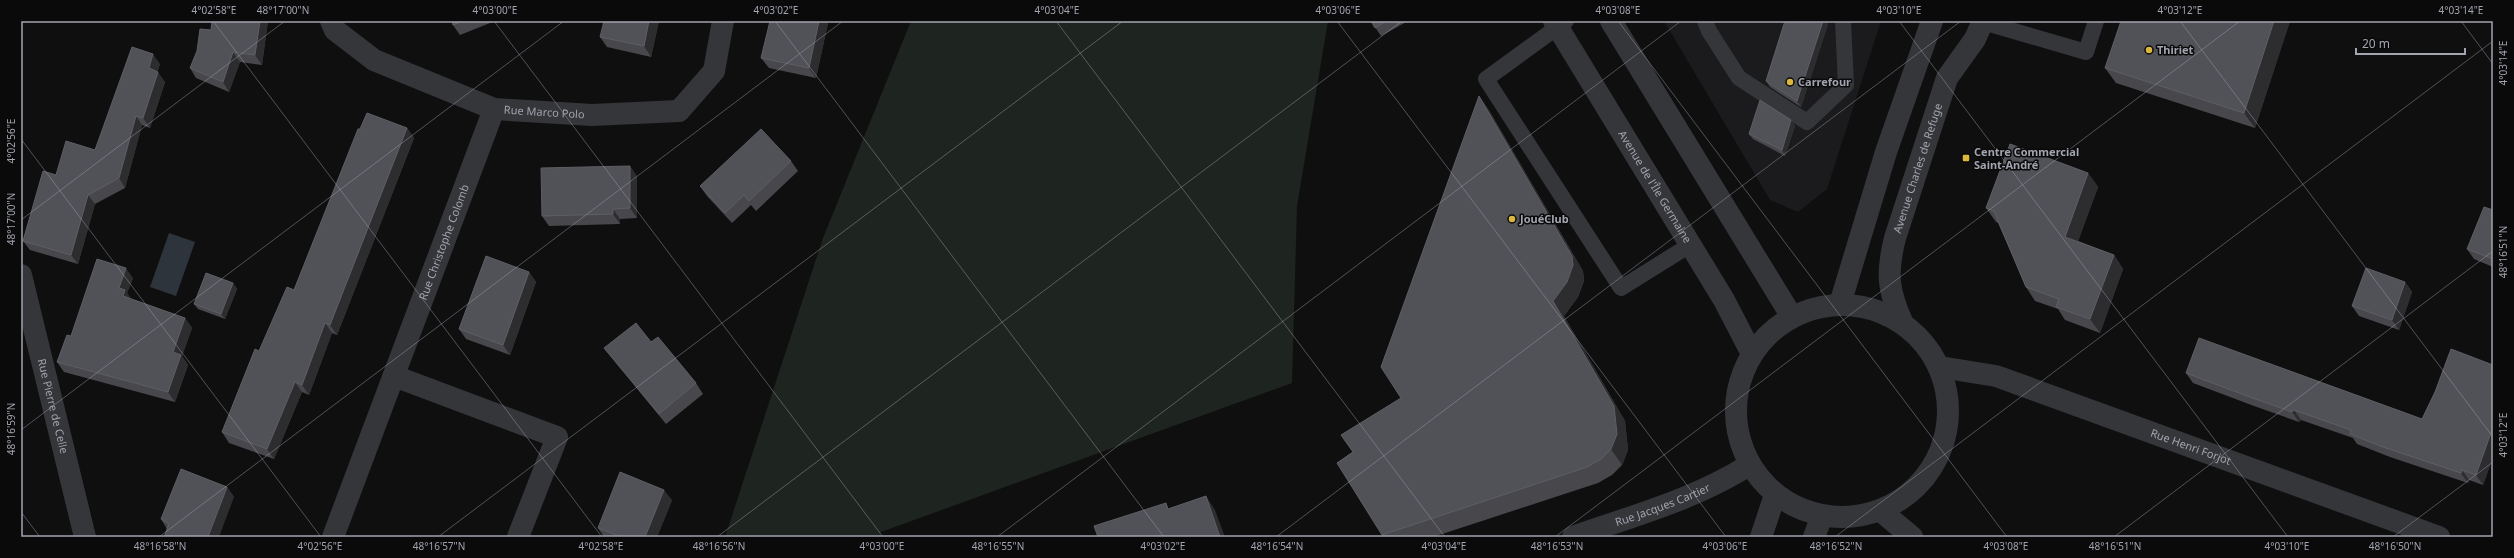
<svg xmlns="http://www.w3.org/2000/svg" width="2514" height="558" viewBox="0 0 2514 558" font-family="'Noto Sans',sans-serif">
	<rect width="100%" height="100%" fill="#0f0f10"/>
	<path fill="#1b1b1d" d="M1664,21h217l-54,168 -29,23 -28,-12z"/>
	<path fill="#1e241f" d="M911,21h417l-31,185 -5,177 -411,149 -2,5h-154l98,-299z"/>
	<path fill="#2e343b" d="M169,233l26,9 -19,54 -26,-9z"/>
	<g fill="none" stroke-linecap="round" stroke-linejoin="round">
		<g stroke="#353639" stroke-width="16">
			<path d="M1566,21l-80,58 135,209 69,-43"/>
			<path d="M1705,21l4,10 30,47 68,44 39,-37 -3,-64"/>
			<path d="M1983,22l103,30 10,-31"/>
		</g>
		<g stroke="#353639" stroke-width="22">
			<path id="s1" d="M331,21l4,9 39,30 120,49 98,6 87,-4 35,-40 9,-50"/>
			<path id="s2" d="M1940,367l56,9 443,161"/>
			<path d="M394,376l163,61 -39,100"/>
			<path d="M1881,511l31,26"/>
			<path id="s3" d="M333,537l161,-428"/>
			<path id="s4" d="M1573,537c59,-21 123,-38 176,-72"/>
		</g>
		<g stroke="#353639" stroke-width="22">
			<path id="s5" d="M1554,21l170,279 28,54"/>
			<path d="M1611,21l181,296"/>
			<path id="s6" d="M21,275l64,262"/>
			<path d="M1840,304l46,-152 46,-131"/>
			<circle cx="1842" cy="411" r="106"/>
			<path id="s7" d="M1903,324c-15,-33 -17,-50 -8,-86l52,-160 28,-39 8,-18"/>
			<path d="M1761,537l14,-42"/>
			<path d="M1814,537l8,-21"/>
		</g>
	</g>
	<g fill="#48484c">
		<path d="M212,21h56l-6,44 -22,-3 -11,30 -33,-14 -6,-10 21,-38z"/>
		<path d="M452,21h43l-35,14 -7,-10z"/>
		<path d="M659,21l-8,36 -44,-10 -7,-10z"/>
		<path d="M770,21h57l1,2 -12,55 -47,-10 -8,-10z"/>
		<path d="M1371,21h37l-27,15z"/>
		<path d="M1785,21h42l1,3 -27,83 -31,-20 -4,-6z"/>
		<path d="M2290,21l-35,107 -139,-45 -11,-15z"/>
		<path d="M160,64l-3,8 8,10 -15,46 -8,-3 -17,63 -30,16 -17,60 -48,-14 -7,-9 72,-91z"/>
		<path d="M1479,96l11,16 93,159 1,10 -6,16 -14,19 61,105 3,29 -6,15 -10,10 -14,8 -165,54h-49l-47,-74 16,-11 48,-54z"/>
		<path d="M1791,120l4,6 -10,30 -32,-17 -4,-5z"/>
		<path d="M407,128l7,10 -77,197 -5,-2 -23,62 -7,-3 -28,67 -45,-16 -7,-11 72,-142 66,-161z"/>
		<path d="M791,161l7,10 -42,40 -5,-6 -19,18 -25,-27 -7,-10z"/>
		<path d="M2088,173l10,14 -20,54 36,14 9,14 -23,64 -35,-13 -7,-11 -23,-8 -9,-14 -28,-64 -2,-1 -10,-14z"/>
		<path d="M637,176v42l-17,1v5l-71,2 -7,-10z"/>
		<path d="M2493,210v57l-19,-8 -7,-10z"/>
		<path d="M529,272l7,10 -26,73 -44,-16 -7,-10z"/>
		<path d="M133,278l-6,15 4,6 54,19 7,10 -10,28 6,9 -13,37 -111,-30 -7,-10 14,-26z"/>
		<path d="M2405,282l7,10 -13,38 -40,-14 -7,-10z"/>
		<path d="M233,283l4,6 -12,30 -27,-10 -4,-5z"/>
		<path d="M651,342l45,41 7,11 -37,30 -54,-66 -8,-10z"/>
		<path d="M2493,365v92l-10,28 -14,-5 -1,3 -78,-26 -33,-13 -4,-6 -52,-18 -2,2 -45,-16 -61,-23 -7,-10 236,46z"/>
		<path d="M227,487l7,10 -67,32 -6,-10z"/>
		<path d="M672,500l-15,37h-53l-6,-9z"/>
	</g>
	<g fill="#2d2d30">
		<path d="M260,21h8l-6,44 -7,-10z"/>
		<path d="M649,21h10l-8,36 -7,-11z"/>
		<path d="M819,21h8l1,2 -12,55 -7,-10z"/>
		<path d="M1823,21h4l1,3 -27,83 -4,-6z"/>
		<path d="M2274,21h16l-35,107 -11,-15z"/>
		<path d="M233,52l7,10 -11,30 -6,-10z"/>
		<path d="M153,54l7,10 -4,14 -7,-10z"/>
		<path d="M158,72l7,10 -15,46 -7,-10z"/>
		<path d="M1479,96l11,16 93,159 1,10 -6,16 -14,19 61,105 3,29 -6,15 -11,-16 -58,-148z"/>
		<path d="M136,116l6,9 -17,63 -6,-10z"/>
		<path d="M1791,120l4,6 -10,30 -3,-6z"/>
		<path d="M407,128l7,10 -77,197 -7,-10z"/>
		<path d="M630,166l7,10v42l-7,-10z"/>
		<path d="M2088,173l10,14 -23,63 -10,-13z"/>
		<path d="M88,195l7,9 -17,60 -7,-9z"/>
		<path d="M613,209l7,10v5l-7,-10z"/>
		<path d="M2114,255l9,14 -23,64 -10,-14z"/>
		<path d="M126,268l7,10 -6,15 5,7 -9,-4 -4,-8z"/>
		<path d="M529,272l7,10 -26,73 -7,-10z"/>
		<path d="M2405,282l7,10 -13,38 -7,-10z"/>
		<path d="M233,283l4,6 -12,30 -4,-5z"/>
		<path d="M185,318l7,10 -10,28 6,9 -13,37 -7,-10 5,-40z"/>
		<path d="M325,323l7,10 -23,62 -7,-10z"/>
		<path d="M295,382l7,10 -28,67 -7,-10z"/>
		<path d="M2294,410l7,10 -2,2 -7,-10z"/>
		<path d="M2493,427v30l-10,28 -7,-10z"/>
		<path d="M2462,470l7,10 -1,3 -7,-10z"/>
		<path d="M227,487l7,10 -15,40h-11z"/>
		<path d="M664,490l8,10 -15,37h-12z"/>
		<path d="M1206,496l9,14 10,27h-5z"/>
	</g>
	<g fill="#515257" stroke="#5e5f65">
		<path d="M212,21h48l-5,34 -22,-3 -10,30 -33,-14 7,-17 3,-22 11,1z"/>
		<path d="M452,21h11l-10,4z"/>
		<path d="M604,21h45l-5,25 -44,-9z"/>
		<path d="M770,21h49l-10,47 -48,-10z"/>
		<path d="M1371,21h15l-11,7z"/>
		<path d="M1785,21h38l-26,80 -31,-20z"/>
		<path d="M2121,21h153l-30,92 -139,-45z"/>
		<path d="M132,47l21,7 -4,14 9,4 -15,46 -7,-2 -17,62 -31,17 -17,60 -48,-14 20,-70 13,4 10,-34 29,9z"/>
		<path d="M1479,96l93,160 1,9 -6,17 -14,19 61,105 3,28 -6,15 -10,10 -14,8 -205,68 -45,-72 16,-11 -12,-17 60,-37 -20,-31z"/>
		<path d="M1760,100l31,20 -9,30 -33,-16z"/>
		<path d="M367,113l40,15 -77,197 -5,-2 -23,62 -7,-3 -28,67 -45,-17 33,-83 4,2 28,-64 7,3 64,-161h2z"/>
		<path d="M761,129l30,32 -42,40 -5,-6 -19,18 -25,-27z"/>
		<path d="M2010,144l78,29 -23,64 49,18 -24,64 -34,-12 3,-8 -33,-12 -32,-76 -8,-3z"/>
		<path d="M630,166v42l-17,1v5l-71,2 -1,-48z"/>
		<path d="M2484,207l9,3v49l-26,-10z"/>
		<path d="M486,256l43,16 -26,73 -44,-16z"/>
		<path d="M97,259l29,9 -7,20 6,2 -2,6 62,22 -12,34 8,3 -13,37 -111,-30 10,-27 4,1z"/>
		<path d="M2366,268l39,14 -13,38 -40,-14z"/>
		<path d="M206,273l27,10 -12,31 -27,-10z"/>
		<path d="M636,323l15,19 7,-5 38,46 -37,31 -55,-66z"/>
		<path d="M2199,338l223,81 13,-27 16,-43 42,16v62l-17,48 -14,-5 -1,3 -78,-26 -33,-13 1,-4 -57,-20 -2,2 -45,-16 -61,-23z"/>
		<path d="M181,469l46,18 -19,50h-44l5,-13 -8,-5z"/>
		<path d="M620,472l44,18 -19,47h-23l-24,-9z"/>
		<path d="M1206,496l14,41h-122l-4,-11 72,-23 2,6z"/>
	</g>
	<path fill="none" stroke="#a2a4af" stroke-width="1" stroke-opacity="0.45" d="M213,21l389,516M494,21l389,516M775,21l389,516M1056,21l389,516M1337,21l389,516M1618,21l389,516M1899,21l389,516M2180,21l313,416M2461,21l32,43M21,139l300,398M21,220l264,-199M21,430l543,-409M21,512l19,25M159,537l684,-516M438,537l685,-516M717,537l685,-516M997,537l684,-516M1276,537l685,-516M1555,537l685,-516M1835,537l658,-496M2114,537l379,-286M2393,537l100,-75"/>
	<g fill="#dab73d" stroke="#0a0a0b" stroke-width="1.5">
		<circle cx="2149" cy="50" r="4"/>
		<circle cx="1790" cy="82" r="4"/>
		<rect x="1962" y="154" width="8" height="8" rx="2"/>
		<circle cx="1512" cy="219" r="4"/>
	</g>
	<g text-anchor="middle" stroke-width="3" stroke-linejoin="round" paint-order="stroke">
		<g font-size="11" font-weight="bold" fill="#a2a4af" stroke="#0a0a0b" text-anchor="start">
			<text x="2157" y="54">Thiriet</text>
			<text x="1798" y="86">Carrefour</text>
			<text x="1974" y="156">Centre Commercial<tspan x="1974" dy="13">Saint-André</tspan></text>
			<text x="1520" y="223">JouéClub</text>
		</g>
		<g font-size="11" fill="#a2a4af" stroke="#0a0a0b">
			<text dy="4" stroke="none"><textPath href="#s1" startOffset="239">Rue Marco Polo</textPath></text>
			<text dy="4" stroke="none"><textPath href="#s7" startOffset="162">Avenue Charles de Refuge</textPath></text>
			<text dy="4" stroke="none"><textPath href="#s5" startOffset="194">Avenue de l'Île Germaine</textPath></text>
			<text dy="4" stroke="none"><textPath href="#s3" startOffset="315">Rue Christophe Colomb</textPath></text>
			<text dy="4" stroke="none"><textPath href="#s6" startOffset="135">Rue Pierre de Celle</textPath></text>
			<text dy="4" stroke="none"><textPath href="#s2" startOffset="264">Rue Henri Forjot</textPath></text>
			<text dy="4" stroke="none"><textPath href="#s4" startOffset="95">Rue Jacques Cartier</textPath></text>
		</g>
	</g>
	<rect width="2514" height="558" fill="none" stroke="#0a0a0b" stroke-width="44"/>
	<path d="M2356 48v6h109v-6" fill="none" stroke="#a2a4af" stroke-width="2"/>
	<text x="2362" y="48" font-size="12" fill="#a2a4af" stroke="#0a0a0b" stroke-width="3" paint-order="stroke">20 m</text>
	<rect x="22" y="22" width="2470" height="514" fill="none" stroke="#a2a4af" stroke-width="1.5"/>
	<g font-size="10" text-anchor="middle" fill="#a2a4af">
		<text x="214" y="14">4°02'58"E</text>
		<text x="283" y="14">48°17'00"N</text>
		<text x="495" y="14">4°03'00"E</text>
		<text x="776" y="14">4°03'02"E</text>
		<text x="1057" y="14">4°03'04"E</text>
		<text x="1338" y="14">4°03'06"E</text>
		<text x="1618" y="14">4°03'08"E</text>
		<text x="1899" y="14">4°03'10"E</text>
		<text x="2180" y="14">4°03'12"E</text>
		<text x="2461" y="14">4°03'14"E</text>
		<text transform="translate(2503 63) rotate(-90)" y="4">4°03'14"E</text>
		<text transform="translate(11 141) rotate(-90)" y="4">4°02'56"E</text>
		<text transform="translate(11 219) rotate(-90)" y="4">48°17'00"N</text>
		<text transform="translate(2503 252) rotate(-90)" y="4">48°16'51"N</text>
		<text transform="translate(11 429) rotate(-90)" y="4">48°16'59"N</text>
		<text transform="translate(2503 435) rotate(-90)" y="4">4°03'12"E</text>
		<text x="160" y="550">48°16'58"N</text>
		<text x="320" y="550">4°02'56"E</text>
		<text x="439" y="550">48°16'57"N</text>
		<text x="601" y="550">4°02'58"E</text>
		<text x="719" y="550">48°16'56"N</text>
		<text x="882" y="550">4°03'00"E</text>
		<text x="998" y="550">48°16'55"N</text>
		<text x="1163" y="550">4°03'02"E</text>
		<text x="1277" y="550">48°16'54"N</text>
		<text x="1444" y="550">4°03'04"E</text>
		<text x="1557" y="550">48°16'53"N</text>
		<text x="1725" y="550">4°03'06"E</text>
		<text x="1836" y="550">48°16'52"N</text>
		<text x="2006" y="550">4°03'08"E</text>
		<text x="2115" y="550">48°16'51"N</text>
		<text x="2287" y="550">4°03'10"E</text>
		<text x="2395" y="550">48°16'50"N</text>
	</g>
</svg>
